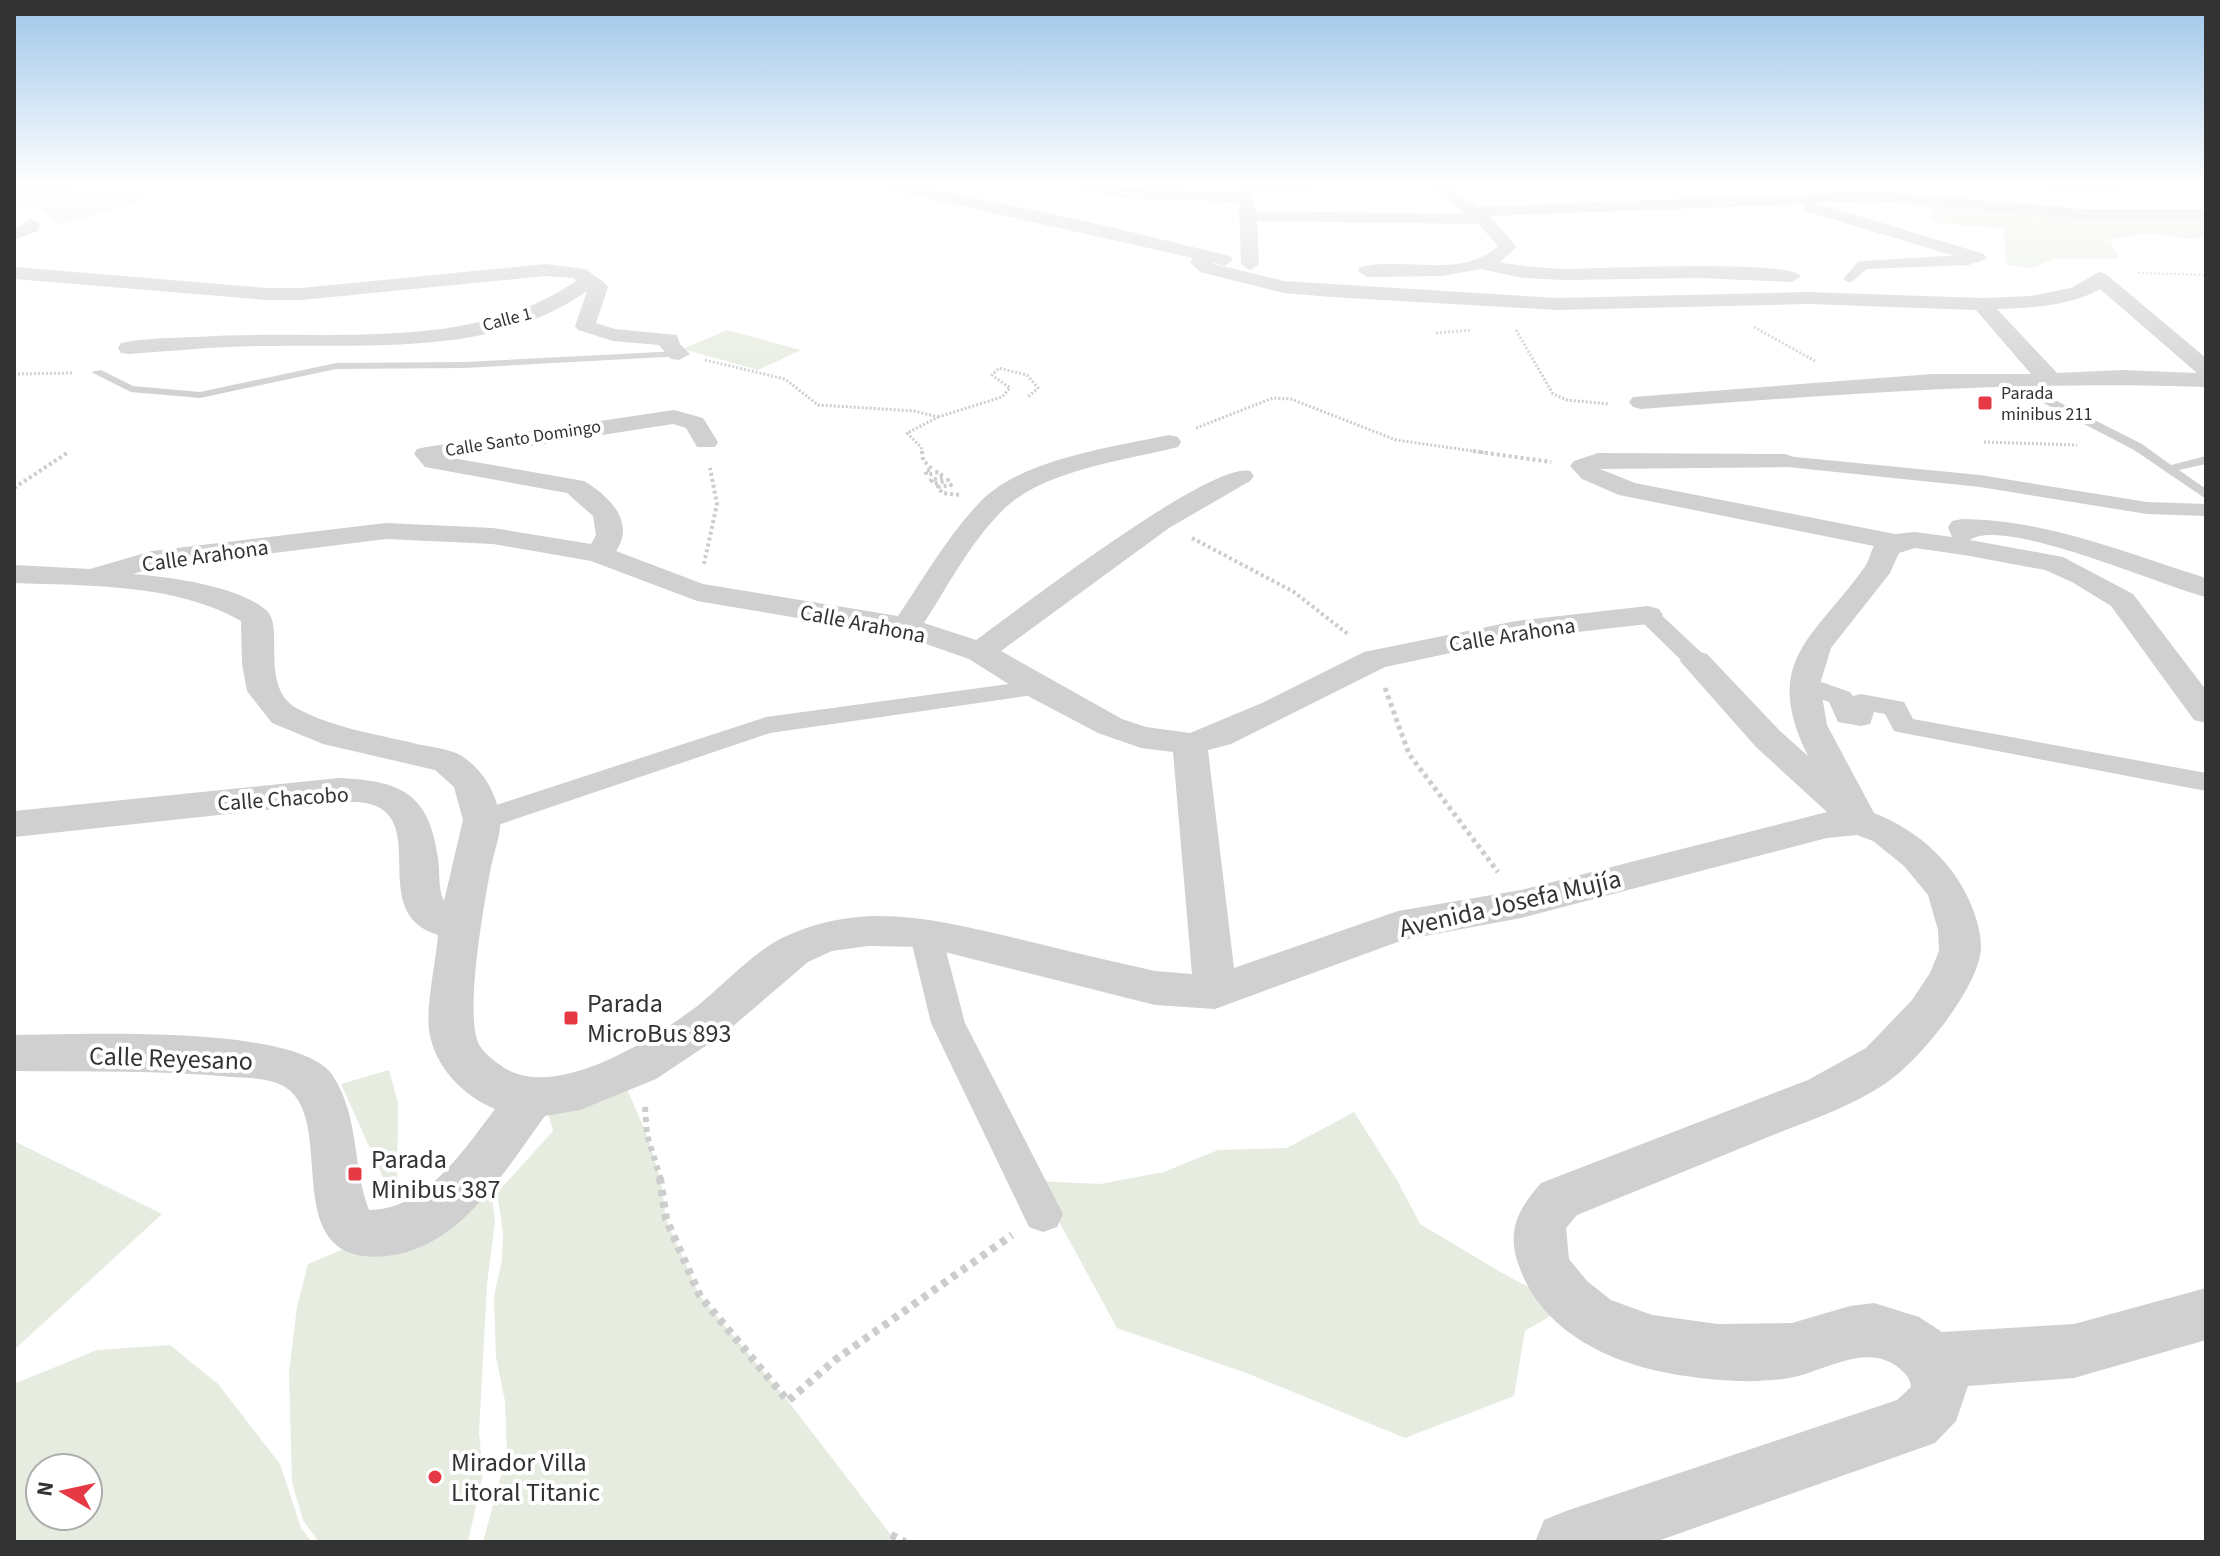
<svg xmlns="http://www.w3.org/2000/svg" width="2220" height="1556" viewBox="0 0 2220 1556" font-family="'Source Sans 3',sans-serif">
	<rect width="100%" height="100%" fill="#fff"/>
	<g fill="#e6ecdf" fill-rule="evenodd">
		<path d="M14,182l93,7 44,9 -91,27 -21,-16 -25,-2z"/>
		<path d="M1954,182h234l-77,11 -47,1 -46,-5 -52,1z"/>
		<path d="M1910,199l197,16 99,-4v25l-14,3 -46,-6 -36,7 9,19h-65l-20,9 -28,-3 -2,-36 -65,-6 -12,-6 13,-5z"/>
		<path d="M727,330l74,20 -43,20 -75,-21z"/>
		<path d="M614,1059l33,76 14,46 5,38 34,77 88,105 103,134 -3,7h-405l24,-88 -2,-53 -9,-44 -2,-61 8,-36 1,-28 -6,-39 56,-62 -7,-26z"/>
		<path d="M389,1070l9,33 -1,88 -10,-5 -46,-102z"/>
		<path d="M1354,1112l43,68 23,44 89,53 58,29 -42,25 -11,65 -109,42 -156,-64 -132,-46 -80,-147 63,3 64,-12 54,-22 69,-2z"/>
		<path d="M14,1141l148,73 -148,136z"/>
		<path d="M491,1191l4,31 -8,62 -8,148 4,42 -15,68h-149l-16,-22 -11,-38 -3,-110 8,-65 11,-43 104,-44z"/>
		<path d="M170,1345l48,39 62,80 21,64 11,14h-298v-158l83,-34zM40,1468h48v48h-48z"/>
	</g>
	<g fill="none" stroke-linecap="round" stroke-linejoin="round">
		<path stroke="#cdcdcd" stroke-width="2" stroke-dasharray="2 2" stroke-linecap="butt" d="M2138,273l68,2"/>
		<g stroke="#cdcdcd" stroke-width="3" stroke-dasharray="2 2" stroke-linecap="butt">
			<path d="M1754,327l61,34"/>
			<path d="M1516,330l37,64 14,6 42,4"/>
			<path d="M1436,333l36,-3"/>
			<path d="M705,360l80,19 33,26 96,6 24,6 -31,16 14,14 1,6"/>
			<path d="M14,374l59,-1"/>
			<path d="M938,417l64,-20 8,-9 -18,-13 7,-7 28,7 11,13 -10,9"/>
			<path d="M1196,428l77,-30 18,1 105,41 91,13"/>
			<path d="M1984,442l93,3"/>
		</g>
		<g stroke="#cdcdcd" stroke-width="4" stroke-dasharray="3 3" stroke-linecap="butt">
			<path d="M922,451l1,9 9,9 -7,2 2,4 11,-3 6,5 -13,3 3,4 14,-4 3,5 -13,2 4,6 19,2"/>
			<path d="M1473,451l78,11"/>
			<path d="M14,488l53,-35"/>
			<path d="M1192,538l102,54 55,43"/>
			<path d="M704,564l13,-60 -7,-36"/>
		</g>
		<path stroke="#cdcdcd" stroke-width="5" stroke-dasharray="4 4" stroke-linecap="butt" d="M1385,688l24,66 89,118"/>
		<path stroke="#cdcdcd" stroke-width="6" stroke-dasharray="5 5" stroke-linecap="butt" d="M645,1107l2,28 14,45"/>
		<g stroke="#cdcdcd" stroke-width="8" stroke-dasharray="6 6" stroke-linecap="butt">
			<path d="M660,1178l6,41 34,77 88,105 47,-41 177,-125"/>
			<path d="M891,1535l14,7"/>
		</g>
		<g fill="#d0d0d0" fill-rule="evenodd">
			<path d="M679,351l4,1v4l-219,12 -128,1 -136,29 -69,-6 -40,-20 10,-2 32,16 67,6 136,-29 128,-1z"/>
			<path d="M2007,380h8l127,64 29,21 35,-9v8l-27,6 27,19v10l-72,-49 -127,-66z"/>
		</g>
		<g fill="#d0d0d0" fill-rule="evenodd">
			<path d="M1978,254l7,4 -16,7 -102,4 -17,14 -7,-4 15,-17 5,-1z"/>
			<path d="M1785,456l195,19 167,27 59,2v12l-59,-2 -167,-27 -202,-21 -3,-4z"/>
			<path d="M1648,608l8,2 49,46 3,5 -3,5h-18l-47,-46 -4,-5 4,-5z"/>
			<path d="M1804,676l46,16 3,4 8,-2 43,8 9,17 293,54v18l-303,-58 -9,-2 -9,-17 -11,-2 -4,12 -9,2 -23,-4 -9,-20 -34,-13 -4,-5 4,-5z"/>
			<path d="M1038,680l9,3 4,5 -4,5 -277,40 -278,94 -10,3 -10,-3 -5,-7 5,-7 294,-96z"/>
			<path d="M925,920l11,4 5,8 24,91 98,191 -6,13 -14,5 -14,-5 -98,-204 -22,-91 5,-8z"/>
		</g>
		<g fill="#d0d0d0" fill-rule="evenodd">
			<path d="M869,182h31l185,39 145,35 3,4 -9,6 -13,-4 3,2 70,17 273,17 252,-6 173,6 49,-2 40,-8 28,-16 7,2 100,84v29c-189,-7 -377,8 -565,22l-8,-2 -4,-5 4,-5 299,-23h99l-55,-64 -167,-6 -252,6 -226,-13 -47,-4 -84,-21 -10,-10 3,-4 -316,-71zM2100,289l97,84 -75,-3 -65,3 -60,-64c34,-1 74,-3 103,-20z"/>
			<path d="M1063,182h30l28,6 120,4 -3,-5 8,-5h122l-8,5 -108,4 4,20 209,3 -43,-32h19l36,25 399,-16 207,18h123v10h-123l-207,-18 -60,2 168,51 3,4 -9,5 -173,-52v-7l-315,12 27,31 -17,15 3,1c20,3 40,5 61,6 35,0 221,-10 237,7l-9,6 -93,-4 -136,2 -40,-2 -42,-9 -39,7 -75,1 -9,-6 2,-4c44,-11 101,13 138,-21l-19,-22 -222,-3 2,43 -9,6 -9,-6 -2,-62 -118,-4 -56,-13z"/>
			<path d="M31,219l9,5 -2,7 -24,9v-11z"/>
			<path d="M545,264l41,5c6,6 17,11 22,18l-12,36 19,6 62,6 3,9 10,10 -11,6 -8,-1 -12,-14 -46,-4 -35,-11 -3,-4 12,-35c-92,65 -212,53 -318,55 -47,0 -94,5 -140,8l-8,-1 -3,-5 3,-5c24,-5 50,-5 74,-6 124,-9 274,18 381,-56l-2,-3 -29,-2 -244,24h-34l-253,-21v-12l253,21h34z"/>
			<path d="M674,410l29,8 15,24 -3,5h-18l-11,-19 -13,-4 -221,34 132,23c25,15 52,41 32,70l87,33 195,32c26,-38 50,-81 82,-114 41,-43 133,-55 189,-67l9,2 3,5 -3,5c-55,14 -137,23 -177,65 -31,31 -53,74 -77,111l52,17c42,-30 234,-179 274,-169l4,5 -4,5 -81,47 -168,123 121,68 24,8 44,6 72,-30 102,-51 152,-31 132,-15 11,3 4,6 -4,6 -11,3 -132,15 -131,28 -154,77 -23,6 26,218 164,-57 123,-21 306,-78 -71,-65 -76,-86 5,-7 11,-3 11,3 73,77 28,25c-47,-95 5,-117 56,-188 5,-6 6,-15 10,-22l-255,-51 -37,-16 -12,-13 4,-5 24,-8 187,1 9,3 4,5 -4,5 -194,2 35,14 260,51 20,-2 37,5 -4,-10 4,-6 10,-2c87,1 162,34 244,59v19c-44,-11 -203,-81 -236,-57l93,17 70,37 73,96v33l-12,-3 -83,-114 -39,-24 -27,-12 -81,-15 -49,-7 -16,5 -9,20 -59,75 -11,36 7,41 47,88c46,18 83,52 100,99 4,12 7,23 7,36 -2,38 -54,101 -82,125 -35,30 -89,47 -131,64 -63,26 -127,52 -191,78l-11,13 3,31 18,22 24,19 41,15 66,9 74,-1 58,-17 24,-3 45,14 23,15 132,-8 132,-36v52l-132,38 -106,8 -12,35 -21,22 -280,99h-120l9,-22 22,-9 331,-111 14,-13c-1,-9 -6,-14 -12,-19 -34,-28 -79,7 -116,11 -31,4 -65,2 -97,-3 -65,-9 -135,-37 -163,-100 -18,-40 -9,-62 18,-93l267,-103 58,-32 46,-48 18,-27 9,-22 -1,-21 -10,-35 -24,-29 -31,-25 -16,-6 -30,3 -306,80 -118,22 -188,69 -60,-4 -230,-58 -57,-1 -36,5 -24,11 -83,71 -69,46 -76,31 -35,6c-40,54 -84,132 -158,140 -114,12 -47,-135 -102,-169 -13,-9 -37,-9 -53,-10 -72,-7 -145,-5 -218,-6v-36c62,0 285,-12 319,41 27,42 19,90 36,134 56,0 95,-60 126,-101 -32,-13 -61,-43 -66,-79 -3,-24 7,-69 9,-95 -69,-21 -13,-107 -62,-129 -11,-5 -25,-4 -37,-4l-325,35v-26l325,-33c61,3 90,14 99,80 2,14 0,32 6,43l19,-81 -9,-33 -19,-17 -112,-26 -51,-21 -25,-32 -5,-27 -1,-43c-66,-38 -154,-35 -227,-38v-18l76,4 62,-18 234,-28 107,5 98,16 5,-9 -3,-19 -26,-23 -142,-26 -11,-13 3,-5 9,-2zM386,539l107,5 98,17 106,40 203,34 69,24 57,36 72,38 43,15 32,4 19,222 -37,-3c-45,-10 -91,-21 -136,-32 -82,-19 -156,-40 -237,-1 -31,16 -58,47 -86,69 -43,32 -141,95 -193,60 -9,-6 -21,-15 -25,-25 -13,-31 6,-139 13,-175 3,-15 11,-35 9,-50 -5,-26 -16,-46 -38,-61 -13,-8 -34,-9 -49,-13 -38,-9 -78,-15 -113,-33 -42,-20 -15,-82 -33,-99 -27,-25 -98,-34 -134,-37l20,-6z"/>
		</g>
	</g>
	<linearGradient id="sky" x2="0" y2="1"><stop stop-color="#9ec6ea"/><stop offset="0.46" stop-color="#fff"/><stop offset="1" stop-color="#fff" stop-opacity="0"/></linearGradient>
	<rect width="2220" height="400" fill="url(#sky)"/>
	<g fill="#e63946" stroke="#fff" stroke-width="3">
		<rect x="1977" y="395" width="16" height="16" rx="4"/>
		<rect x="563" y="1010" width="16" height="16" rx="4"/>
		<rect x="347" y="1166" width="16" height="16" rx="4"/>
		<circle cx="435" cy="1477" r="8"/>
	</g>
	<g text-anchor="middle" stroke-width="8" stroke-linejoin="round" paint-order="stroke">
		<g font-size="18" fill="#333" stroke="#fff">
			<text transform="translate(507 319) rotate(-15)" y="6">Calle 1</text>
			<text transform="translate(523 438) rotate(-9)" y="6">Calle Santo Domingo</text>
		</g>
		<g font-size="18" fill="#333" stroke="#fff" text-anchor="start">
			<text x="2001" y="399">Parada<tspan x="2001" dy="21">minibus 211</tspan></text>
		</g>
		<g font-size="22" fill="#333" stroke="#fff">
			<text transform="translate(205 555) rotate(-8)" y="8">Calle Arahona</text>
			<text transform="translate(863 623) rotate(11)" y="8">Calle Arahona</text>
			<text transform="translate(1512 634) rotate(-9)" y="8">Calle Arahona</text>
			<text transform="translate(283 798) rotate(-4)" y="8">Calle Chacobo</text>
		</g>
		<g font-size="26" fill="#333" stroke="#fff">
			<text transform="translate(1510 903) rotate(-13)" y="9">Avenida Josefa Mujía</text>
			<text transform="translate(171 1058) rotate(2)" y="9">Calle Reyesano</text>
		</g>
		<g font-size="26" fill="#333" stroke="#fff" text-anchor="start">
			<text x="587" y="1012">Parada<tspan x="587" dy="30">MicroBus 893</tspan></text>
			<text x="371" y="1168">Parada<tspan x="371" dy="30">Minibus 387</tspan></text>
			<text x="451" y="1471">Mirador Villa<tspan x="451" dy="30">Litoral Titanic</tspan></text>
		</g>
	</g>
	<rect width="2220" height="1556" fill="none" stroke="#333333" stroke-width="32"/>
	<g transform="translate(64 1492) rotate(279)"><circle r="38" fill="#ffffff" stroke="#adadad" stroke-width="2"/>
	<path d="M0-6L14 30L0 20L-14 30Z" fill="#e63946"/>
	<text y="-12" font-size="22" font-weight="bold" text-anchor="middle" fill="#333333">N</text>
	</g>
</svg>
